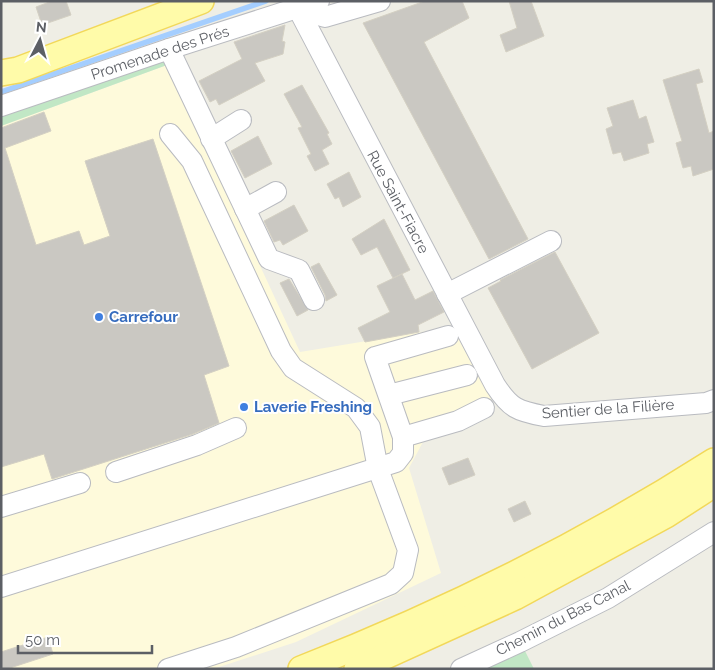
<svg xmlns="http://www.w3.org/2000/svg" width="715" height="670" viewBox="0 0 715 670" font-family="Raleway,sans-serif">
	<rect width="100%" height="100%" fill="#efeee5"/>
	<path fill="#fefadb" d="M167,65l133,287 152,-25 40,74 -18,22 -50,17 -15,28 32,105 -145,69 -83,27h-212v-543z"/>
	<g fill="#c1e7c5">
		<path d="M162,61l5,4 -166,61v-9z"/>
		<path d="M524,649l10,20h-57z"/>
	</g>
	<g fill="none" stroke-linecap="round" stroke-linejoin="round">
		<path stroke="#a4ceff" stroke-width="5.5" d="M1,92l265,-91"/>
	</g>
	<g fill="#cac8c2" stroke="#d4d0c3">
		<path d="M52,1h14l5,14 -29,10 -6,-18z"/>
		<path d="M425,1h37l7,17 -45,24 104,197 -39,20 -126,-236z"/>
		<path d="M509,1h22l13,35 -38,16 -6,-17 17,-7z"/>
		<path d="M285,25l-3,16 3,1 -2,12 -28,9 10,18 -46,24 -3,-6 -6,3 -11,-21 43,-22 -8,-17z"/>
		<path d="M699,69l4,13 -7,2 13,49 5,-2v38l-21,7 -2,-10 -8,2 -7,-25 6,-2 -19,-61z"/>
		<path d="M302,85l27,48 -2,1 5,10 -10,6 7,14 -14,7 -8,-15 4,-2 -13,-26 4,-1 -18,-33z"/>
		<path d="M633,100l6,19 7,-3 8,26 -7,2 2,9 -25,8 -3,-9 -8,2 -7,-25 7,-3 -6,-18z"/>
		<path d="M44,112l7,19 -46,17 31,97 43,-14 5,14 26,-9 -25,-75 68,-22 76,227 -25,9 15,48 -26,11 -141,45 -8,-25 -43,13v-339z"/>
		<path d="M258,136l14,28 -27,14 -14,-27z"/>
		<path d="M349,172l12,25 -18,10 -4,-10 -4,2 -8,-15z"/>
		<path d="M294,205l14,26 -25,14 -3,-5 -6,2 -10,-21z"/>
		<path d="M384,219l26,51 -17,8 -16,-31 -16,8 -9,-16z"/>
		<path d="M555,252l44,81 -67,36 -44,-81 13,-7 -1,-1z"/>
		<path d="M319,263l18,32 -11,6 -1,-6 -14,-28z"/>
		<path d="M402,274l13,26 18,-9 11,21 -26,13 1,7 -54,10 -7,-14 32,-16 -13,-26z"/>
		<path d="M289,279l19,31 -11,6 -17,-33z"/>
		<path d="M468,458l7,17 -26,10 -7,-17z"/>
		<path d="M525,501l6,13 -17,8 -6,-13z"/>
		<path d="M48,637l5,17 -46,15h-6v-17z"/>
	</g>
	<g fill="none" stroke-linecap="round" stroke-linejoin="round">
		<defs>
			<g id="minor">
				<path d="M294,1l201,384c15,23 22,26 49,31l162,-13 8,-3"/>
				<path d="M297,9l28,8 55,-16"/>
				<path d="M169,49l100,210 30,11 15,30"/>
				<path d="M1,106l168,-57 150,-48"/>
				<path d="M211,139l30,-19"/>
				<path d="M245,209l31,-17"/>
				<path d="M447,294l104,-53"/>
				<path d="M389,395l78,-20"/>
				<path d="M403,437l55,-16 26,-13"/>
				<path d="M116,472l81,-27 39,-17"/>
				<path d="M1,507l79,-24"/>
				<path d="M1,587l395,-125 7,-9v-16l-28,-80 73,-21"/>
				<path d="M168,669l68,-22 155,-63 12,-11 5,-23 -30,-81 -8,-42 -14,-19 -63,-40 -12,-17 -89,-190 -22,-27"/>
				<path d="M461,669l59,-27 88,-44 106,-66"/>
			</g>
			<g id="major">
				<path d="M1,73l17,-3 183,-69"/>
				<path d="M301,669c144,-56 283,-125 413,-208"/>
				<path d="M357,669l158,-72 151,-82 48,-31"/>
			</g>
		</defs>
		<use href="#minor" stroke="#b9bbc0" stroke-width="22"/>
		<use href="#major" stroke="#f2d85a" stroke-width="28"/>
		<use href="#minor" stroke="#fff" stroke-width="20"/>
		<use href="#major" stroke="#fffba9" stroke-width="25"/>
	</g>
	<g fill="#3f7fe0" stroke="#fff" stroke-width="2">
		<circle cx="99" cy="317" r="5"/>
		<circle cx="244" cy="407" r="5"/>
	</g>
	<g text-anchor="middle" stroke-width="4" stroke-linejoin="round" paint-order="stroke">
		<g font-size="15" fill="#5c5f65" stroke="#fff">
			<text transform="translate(160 53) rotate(-18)" y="5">Promenade des Prés</text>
			<text transform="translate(398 202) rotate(62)" y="5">Rue Saint-Fiacre</text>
			<text transform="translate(608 409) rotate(-4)" y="5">Sentier de la Filière</text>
			<text transform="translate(563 618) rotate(-27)" y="5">Chemin du Bas Canal</text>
		</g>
		<g font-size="15" font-weight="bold" fill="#366cbe" stroke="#fff" text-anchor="start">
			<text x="109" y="322">Carrefour</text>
			<text x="254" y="412">Laverie Freshing</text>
		</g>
	</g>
	<rect width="715" height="670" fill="none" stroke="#5c5f65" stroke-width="5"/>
	<g transform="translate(40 40) rotate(6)" stroke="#ffffff" stroke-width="4" paint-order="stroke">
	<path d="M0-4L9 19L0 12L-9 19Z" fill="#5c5f65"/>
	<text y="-8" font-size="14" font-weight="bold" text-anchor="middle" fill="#5c5f65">N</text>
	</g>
	<path d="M18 645v8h134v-8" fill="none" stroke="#5c5f65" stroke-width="2.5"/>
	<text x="25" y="645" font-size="15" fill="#5c5f65" stroke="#ffffff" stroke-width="4" paint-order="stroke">50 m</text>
</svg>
